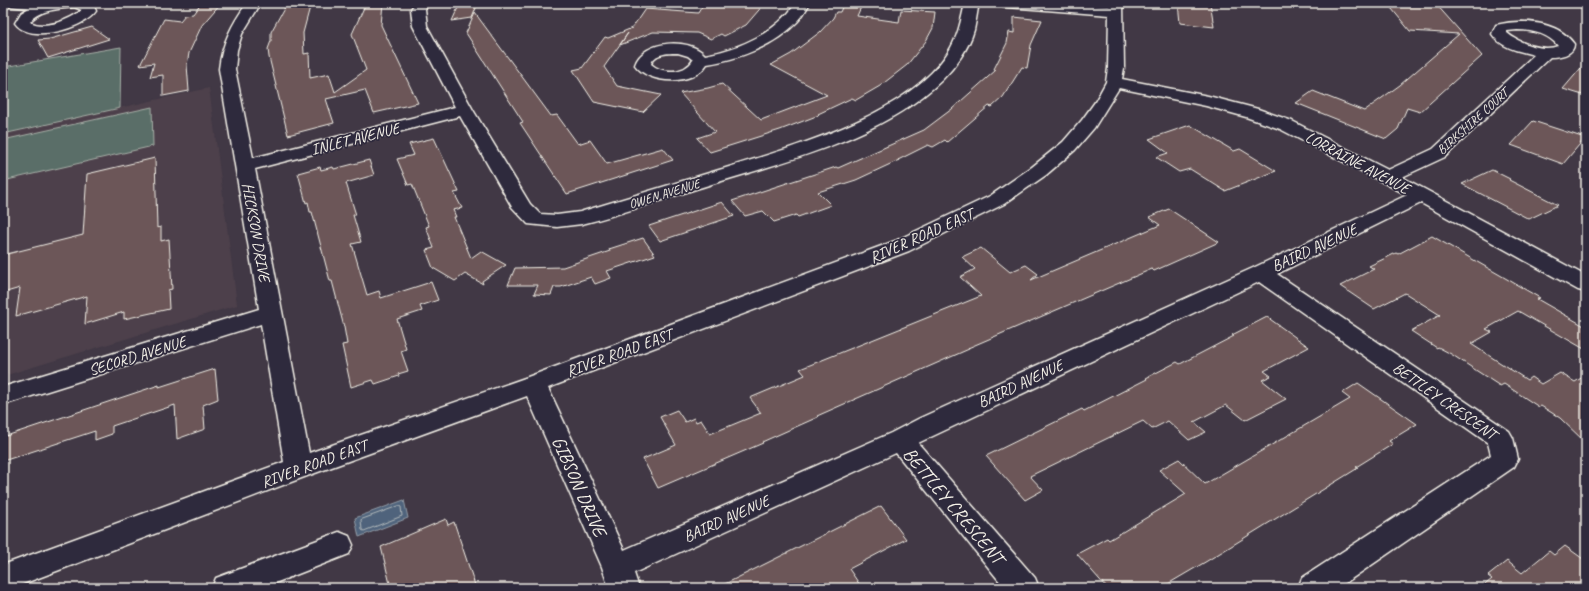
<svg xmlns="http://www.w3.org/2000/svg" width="1589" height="591" viewBox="0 0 1589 591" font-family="Caveat,sans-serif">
	<rect width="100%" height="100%" fill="#413845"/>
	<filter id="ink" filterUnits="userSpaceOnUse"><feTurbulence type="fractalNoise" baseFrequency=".025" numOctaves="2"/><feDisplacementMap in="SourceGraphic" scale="8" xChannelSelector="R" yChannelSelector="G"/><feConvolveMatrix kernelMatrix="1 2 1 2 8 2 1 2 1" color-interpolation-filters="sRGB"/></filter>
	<g filter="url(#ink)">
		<path fill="#4e414b" d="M209,88l28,217 -234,71v-242z"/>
		<g fill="#5a6e67" stroke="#a7b0a8">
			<path d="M121,47l-1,61 -117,26v-67z"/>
			<path d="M152,107l1,39 -150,35v-41z"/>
		</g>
		<path fill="#50647b" stroke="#929ca7" d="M404,500l4,18 -49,19 -4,-19z"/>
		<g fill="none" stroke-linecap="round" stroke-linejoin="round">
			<path stroke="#b2b9bc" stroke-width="1" d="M399,506l2,1 1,9 -38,15 -2,-1 -1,-10z"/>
		</g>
		<g fill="#6c5759" stroke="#f4f1e8">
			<path d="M201,3h20l-19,22 -13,28 -2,12 2,26 -26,5v-21l-13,2 4,-14 -14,2 24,-46 16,2 5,-6 8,-1z"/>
			<path d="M290,3h21l-8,30 1,21 5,-1 1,25 19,-4 6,18 31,-22 -14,-36 14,-31h17l-2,22 37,78 -44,10 -9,-23 -39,9 8,24 -46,12 -19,-78 -1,-8 3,-8v-9l15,-27z"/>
			<path d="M460,3h18l-6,15 -20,3z"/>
			<path d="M704,3h61l-19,22 -22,11 -3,-2 -10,5 -14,-6 -44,-1 -33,13 8,-12 -24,34 13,19 44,9 -18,17 -49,-10 -21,-32 9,-2 23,-31 3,1 24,-10 13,-19 53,4z"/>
			<path d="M1178,3h32l4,24 -34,-4z"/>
			<path d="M1387,3h48l47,53 -62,56 -13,-4 -9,21 -12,10 -90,-36 17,-12 51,20 36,-26 59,-51 -49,-3z"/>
			<path d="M843,5l18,2 -4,9 42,6 2,-12 34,2 -2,16 -7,13 -19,24 -27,21 -24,14 -4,-2 -34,16 1,1 -39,15 -70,22 -13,-14 18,-6 -35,-39 28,-5 14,-4 39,36 66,-25 -56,-30 20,-11 29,-22 13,-14 3,-6h4z"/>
			<path d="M475,13l76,103 6,-1 21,29 12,-4 17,24 56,-16 10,12 -106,34 -47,-71 3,-1 -57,-89z"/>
			<path d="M1014,17l28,3 -11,25 -4,23 -5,-1 -19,30 -11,10 -3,-1 -42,36 -2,-2 -12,7 -5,-2 -30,15h1l-43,20 -38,12 13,13 -33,12 -2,-2 -22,7 -11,-11 -18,5 -13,-15 104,-34 2,1 86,-38 28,-21 44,-39 -2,-1 13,-26 2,-11 5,1z"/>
			<path d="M92,27l17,12 -61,19 -10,-18 12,-1z"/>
			<path d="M1586,62v34l-23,-7z"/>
			<path d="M1533,121l52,17 -22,26 -52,-19z"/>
			<path d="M1190,125l44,26 6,-2 36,22 -51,20 -35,-22 -11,3 -23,-15 12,-4 -19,-14z"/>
			<path d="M434,138l25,54 -5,1 8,15 -9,2 3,7h-2l17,41 10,-7 25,14 -24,16 1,3 -18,-10 -10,7 -22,-13 -7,-18 8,-2 -8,-21 3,-1 -17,-42 -4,1 -11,-26 17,-4 -5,-11z"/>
			<path d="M155,158l2,70 4,-1v14l8,-2 3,50 -4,1 1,19 -45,10v-7l-39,12 2,-28 -71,20 4,-28 -17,5v-38l80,-20 4,-61z"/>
			<path d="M369,160l5,15 -28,8 10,32h-3l8,27 -9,2 15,51 12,-4 2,7 50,-16 7,18 -18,6 2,5 -25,8 9,30 -5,2 7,20 -10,3 1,2 -24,8 -2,-4 -22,7 -9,-42 5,-1 -3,-17 -12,-46h-2l-18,-69h-2l-2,-10 -2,1 -8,-30 22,-6 1,3 12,-3 1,2z"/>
			<path d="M1492,170l18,9 -1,1 49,25 -29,14 -67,-35z"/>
			<path d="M722,202l12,14 -74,25 -11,-15z"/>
			<path d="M1169,209l50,33 -65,29 -2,-2 -184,79 1,1 -152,67 1,1 -56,25 1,1 -105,45 -15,-29 33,-14 -16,-28 17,-7 8,12 9,-4 2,4 5,-2 9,14 51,-21 -11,-15 55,-23 -5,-6 181,-73 -21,-19 15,-8 -13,-12 19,-9 29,24 16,-7 12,9 -7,6 129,-55 -11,-8z"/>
			<path d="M1432,236l108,62 -3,1 49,28v23l-68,-39 -32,18 6,3 -21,12 56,36 4,-3 10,7 19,-11 15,9 11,-7v68l-26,-25 -19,-12 -2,1 -35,-23 -4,2 -49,-32 -13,-7 -1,1 -26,-17 29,-16 -35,-22 -31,16 -34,-23 34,-17 -5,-3 27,-13 2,1z"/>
			<path d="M643,238l12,17 -48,16 4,7 -16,6 -4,-7 -30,10h-7l-3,8 -17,-1 4,-9h-30l7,-17 48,-1 47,-16 -1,-2z"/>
			<path d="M1267,317l42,30 -45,24 7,5 -9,4 24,19 -41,21 -19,-15 -32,17 12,10 -17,8 -21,-19 -16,8 -9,-8 -113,55 13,14 -18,10 -39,-44 96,-47 2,2 63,-32 -1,-1 31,-16 3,2 54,-28 -2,-1z"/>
			<path d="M215,369l3,30 -15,6 2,24 -28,10 -2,-34 -63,21v8l-17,6v-9l-92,30v-24l156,-52v2z"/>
			<path d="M1358,383l59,41 -28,17 4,3 -37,23 2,1 -151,93 -46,27h-54l-30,-34 30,-16 2,2 77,-46 -27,-24 20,-11 26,25 145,-85 -8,-6z"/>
			<path d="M881,506l25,33 -57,30 13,19h-145z"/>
			<path d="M446,519l2,6 6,-3 22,66h-85l-10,-41z"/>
			<path d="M1565,546l21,15v27h-105l11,-9 -4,-3 19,-15 15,12 27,-22 5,4z"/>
		</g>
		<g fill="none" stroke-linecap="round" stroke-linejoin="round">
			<defs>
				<g id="minor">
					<path d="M5,3h85l3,1 3,7c-12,18 -67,33 -81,12l6,-10 8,-5 -22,-2zM74,7l8,3c-12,10 -37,20 -52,12 10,-13 30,-13 44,-15z"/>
					<path d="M247,3h14l-19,31 -5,16 -2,19 18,89 202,-51 -42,-81 -2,-17 4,-6h14l-4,6 2,17 46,84 57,94 10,10 17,1 23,-3c46,-14 92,-28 139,-42 70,-22 185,-52 228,-116 11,-16 14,-33 18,-51h14c-2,9 -3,18 -5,27 -5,18 -19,37 -32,50 -60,58 -153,80 -230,104 -43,13 -86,29 -130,40l-25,3 -29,-3 -16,-17 -52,-91 -205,53 54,284 216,-75 370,-137 95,-45 42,-29 31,-25 19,-22 13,-18 11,-20 2,-14 1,-53 -101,-8 -5,-1 -2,-3h64l44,3v-3h14l1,65 -2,11 86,17 50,13 34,12 96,49 45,-21 101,-94c-15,-4 -33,-7 -42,-21l4,-9c25,-6 61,-5 78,19 0,11 -15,13 -24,13l-105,100 -43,20 184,99v16l-8,-2 -157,-87 -144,71 232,157 4,7 5,21 -4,8 -176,121h-40l4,-10 189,-123 -3,-12 -229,-161 -341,161 117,135 4,10h-34l-109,-135 -262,120 5,15h-30l-7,-21 -75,-171 -220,80 -295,112h-9v-23l281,-103 -23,-138 -258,81v-18l256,-78 -40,-240c3,-26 13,-45 28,-66zM1517,30c15,0 32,4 41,16 -15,6 -39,-3 -51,-13v-2zM1119,88l87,18 40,11 34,12 127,66 -154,73 -333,150 -29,15 -267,117 -76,-162 361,-137 95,-47 42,-29 29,-25 19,-22z"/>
					<path d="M796,3h14c-4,6 -7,13 -12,18 -23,25 -59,38 -91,43 -13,22 -58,21 -72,1 8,-25 54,-28 70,-10 35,-6 71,-22 91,-52zM678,53l10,3 5,4c-8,14 -31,14 -42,4 3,-11 17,-11 27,-11z"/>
					<path d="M339,532l10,4 4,9 -4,9 -87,34h-50l4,-10z"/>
				</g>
			</defs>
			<use href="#minor" stroke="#f4f1e8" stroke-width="3"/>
			<use href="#minor" fill="#2f2a3d" fill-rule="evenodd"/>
		</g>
	</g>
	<g text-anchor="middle" stroke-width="3.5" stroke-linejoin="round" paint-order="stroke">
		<g font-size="13" fill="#f4f1e8" stroke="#2f2a3d">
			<text transform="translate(1472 121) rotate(-42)" y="5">BIRKSHIRE COURT</text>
			<text transform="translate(664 193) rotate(-17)" y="5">OWEN AVENUE</text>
		</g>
		<g font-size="16" fill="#f4f1e8" stroke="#2f2a3d">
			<text transform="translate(355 138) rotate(-14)" y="6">INLET AVENUE</text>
			<text transform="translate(1358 162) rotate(28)" y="6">LORRAINE AVENUE</text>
			<text transform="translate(257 232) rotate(80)" y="6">HICKSON DRIVE</text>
			<text transform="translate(921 235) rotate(-24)" y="6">RIVER ROAD EAST</text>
			<text transform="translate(1314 247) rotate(-25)" y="6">BAIRD AVENUE</text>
			<text transform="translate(619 352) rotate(-20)" y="6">RIVER ROAD EAST</text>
			<text transform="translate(137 355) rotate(-17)" y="6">SECORD AVENUE</text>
			<text transform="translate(1020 383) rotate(-25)" y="6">BAIRD AVENUE</text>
			<text transform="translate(1445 400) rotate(35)" y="6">BETTLEY CRESCENT</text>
			<text transform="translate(314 463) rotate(-20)" y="6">RIVER ROAD EAST</text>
			<text transform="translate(726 518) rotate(-24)" y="6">BAIRD AVENUE</text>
		</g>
		<g font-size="19" fill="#f4f1e8" stroke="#2f2a3d">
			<text transform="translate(580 486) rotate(66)" y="7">GIBSON DRIVE</text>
			<text transform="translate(954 505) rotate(50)" y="7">BETTLEY CRESCENT</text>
		</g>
	</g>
	<rect width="1589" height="591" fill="none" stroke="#2f2a3d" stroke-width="16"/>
	<rect x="8" y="8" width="1573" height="575" fill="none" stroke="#f4f1e8" stroke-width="1.5" filter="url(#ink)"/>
</svg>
